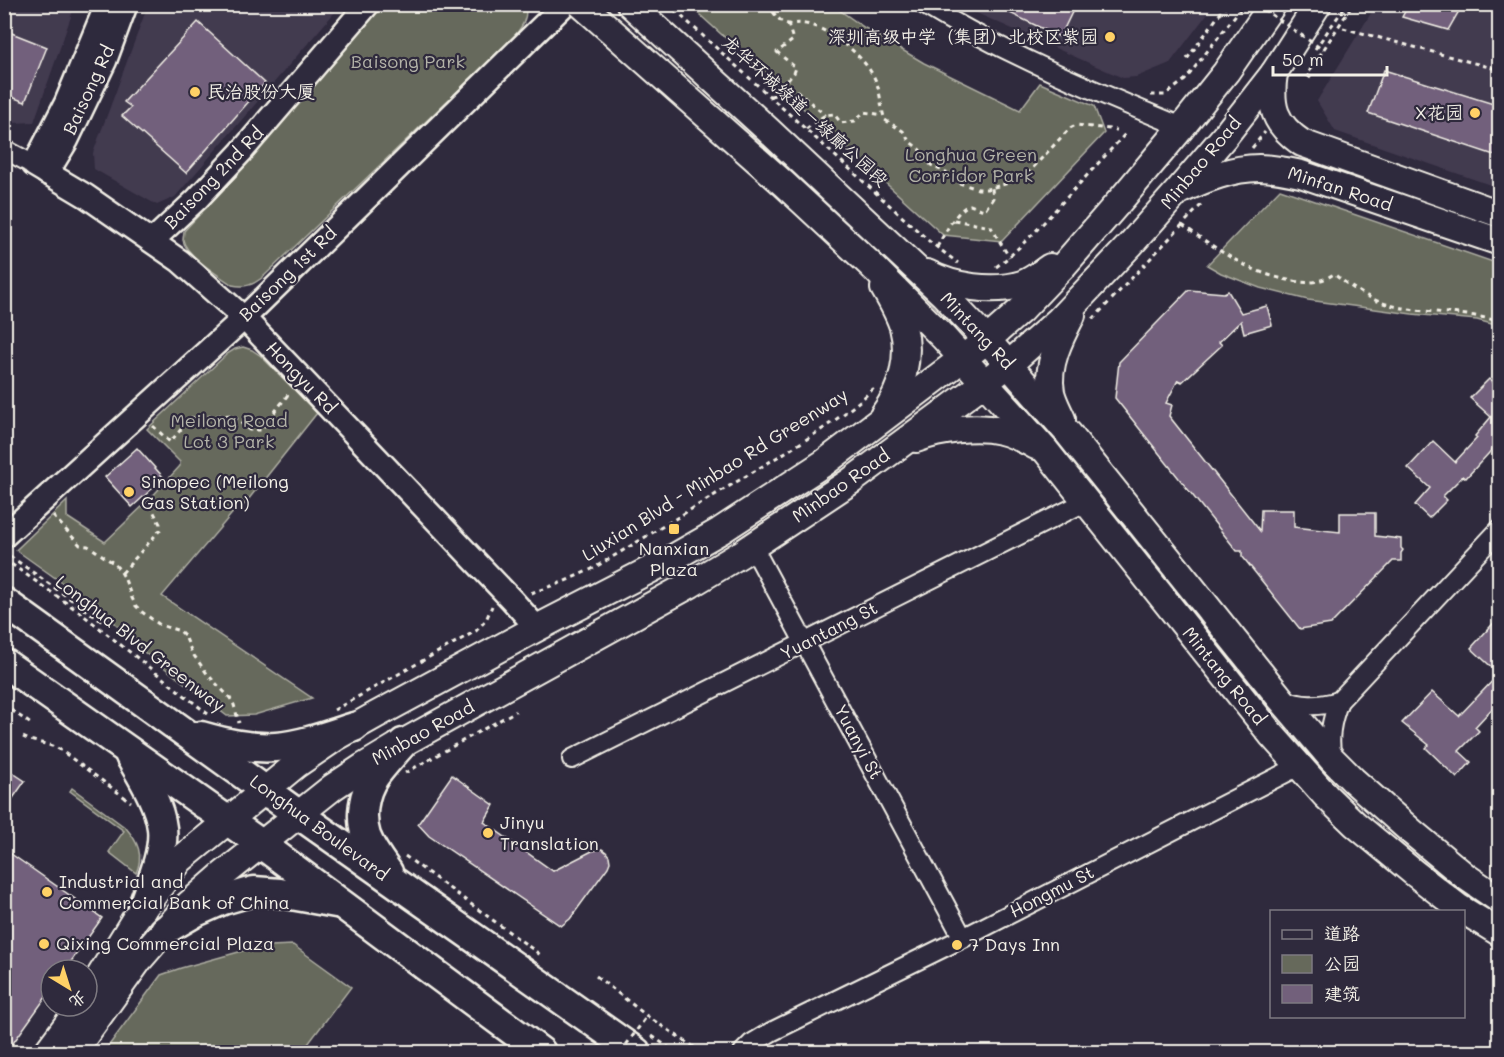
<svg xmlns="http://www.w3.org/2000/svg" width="1504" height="1057" viewBox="0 0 1504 1057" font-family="Mali,'LXGW WenKai TC',sans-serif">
	<rect width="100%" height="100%" fill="#2f2a3d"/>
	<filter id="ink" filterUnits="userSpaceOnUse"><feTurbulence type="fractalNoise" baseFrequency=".0167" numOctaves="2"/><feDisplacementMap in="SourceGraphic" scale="12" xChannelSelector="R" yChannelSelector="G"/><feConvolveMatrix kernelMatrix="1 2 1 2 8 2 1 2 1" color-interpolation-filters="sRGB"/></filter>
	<g filter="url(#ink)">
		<g fill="#433a50">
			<path d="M4,5h71l-41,117 -23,1 -6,-3z"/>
			<path d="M148,5h193l-166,192 -18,8 -63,-36 -1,-16z"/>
			<path d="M962,5h252l-44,58 -34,14 -13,1 -151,-67z"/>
			<path d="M1376,5h123v183l-164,-57 -18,-30z"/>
		</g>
		<g fill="#66695b" stroke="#adada2" stroke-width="1.5">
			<path d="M382,5h144c1,15 -3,20 -12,32l-251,240c-10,8 -18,11 -31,8 -12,-9 -46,-29 -49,-45 0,-1 1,-8 1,-9l59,-63z"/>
			<path d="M689,5h143l33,23 59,35 96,47 20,-27 54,23 10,27 -102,108 -59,-6z"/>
			<path d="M1280,189l219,75v62l-22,-6 -65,-6 -104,-14 -48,-12 -39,-15 -14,-8z"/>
			<path d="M243,347l9,3 9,6 56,57 -73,92 -3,-2 -79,93 150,102 -58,17 -27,1 -83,-64 -38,-38 -90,-64 51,-49v16l38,25 43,-41 32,-35v-4l-33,-33 80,-75 8,-5z"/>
			<path d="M72,788l54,40c12,14 18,27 10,45l-27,-21 15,-21 -54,-40z"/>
			<path d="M293,945l58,42 -49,65h-198l57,-77 20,-7 65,-18 24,-4z"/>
		</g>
		<g fill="#72607b" stroke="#f4f1e8" stroke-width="1.5">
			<path d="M991,4h85l-16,33z"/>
			<path d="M1409,4h54l-15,26 -46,-13z"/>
			<path d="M198,22l67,61 -79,90 -64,-57 9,-9 -7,-5z"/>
			<path d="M4,30l43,17 -22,55 -21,-8z"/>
			<path d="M1384,70l116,36v51l-132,-44z"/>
			<path d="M1189,290l35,3 4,-2 13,22 26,-7 5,19 -28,8 -3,-12 -22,21 3,3 -40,37 -4,-2 -12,23 6,2 -3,11 91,115 1,-21h33v17l46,5v-19h35v23l26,3v9l2,2 -2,3v8h-8l-62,63 -31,5 -58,-73v-5h-5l-122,-153 4,-36z"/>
			<path d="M1489,379l11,10v52l-34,37 -3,-2 -20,20 4,4 -18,18 -14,-13 15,-17 -22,-20 25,-27 22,21 22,-24 -2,-2 16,-19 -21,-19z"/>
			<path d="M137,448l27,30 -32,29 -27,-30z"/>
			<path d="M1500,616v84l-25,27 4,4 -20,20 12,11 -14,16 -31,-30 3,-3 -27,-22 30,-31 27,24 40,-42 -28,-26z"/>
			<path d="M4,767l21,14 -21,30z"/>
			<path d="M452,775l42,30 -10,17 69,49 39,-20 10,-2 4,3 3,4 1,6 -2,5 -38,52 -9,7 -132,-90 -11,-12z"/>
			<path d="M4,849l98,69 -37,52h-14v20l-45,63h-2z"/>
		</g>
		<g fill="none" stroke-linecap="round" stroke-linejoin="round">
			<defs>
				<g id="minor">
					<path d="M923,4c82,50 171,87 259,123"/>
					<path d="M4,149l30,16"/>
					<path d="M753,547l210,391"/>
					<path d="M1281,699c22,8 36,8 58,2"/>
					<path d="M572,759l513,-257"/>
					<path d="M1332,759c-4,-21 -1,-38 7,-58l161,-172"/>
					<path d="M743,1052l8,-8 20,-12 192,-94 336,-172"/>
				</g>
				<g id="tertiary">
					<path d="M107,4l-41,99 -32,62 52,31 94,65 64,57 268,282 25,28"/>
					<path d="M47,173l20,-33 38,-79 21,-57"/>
					<path d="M152,241l45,-42 44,-47 127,-148"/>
					<path d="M4,536l240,-218 321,-314"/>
				</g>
				<g id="secondary">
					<path d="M581,4l203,180 87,81 73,73 102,113 225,283 55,62 29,28 58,48 45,35 42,26"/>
					<path d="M630,4l138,126 175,164 44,46 81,93 213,266 51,60 21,21 59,52 53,44 35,24"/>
					<path d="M1274,73c-5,33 0,51 28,70l198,71"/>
					<path d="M1181,190c24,-11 51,-22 78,-22 14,0 28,3 42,6l199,68"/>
					<path d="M927,273c26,14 66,20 95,11 11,-4 19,-11 28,-17"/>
					<path d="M884,414c18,-24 27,-57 19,-87 -4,-13 -12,-27 -19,-39"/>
					<path d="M1062,419c-4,-9 -9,-18 -11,-27 -5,-27 9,-54 21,-77"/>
					<path d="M916,439c24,-9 59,-14 85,-8 13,3 24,9 35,15"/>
					<path d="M87,997l48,-78 45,-59 117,-96 38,-26 41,-23 161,-87 134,-69 49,-28 104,-68 163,-123 34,-30 43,-45 60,-69 58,-69 44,-55 47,-68"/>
					<path d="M47,1052l34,-46"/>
					<path d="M73,1052l66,-92 26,-30 24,-26 31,-27 113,-90 30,-20 40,-24 288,-159 50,-30 110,-73 157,-116 51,-45 71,-75 48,-54 46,-54 50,-64 44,-69"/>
				</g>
				<g id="primary">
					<path d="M4,602l294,212 338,238"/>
					<path d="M4,663l257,181 280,208"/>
					<path d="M201,736c24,7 49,13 75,11 26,-2 53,-12 78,-20"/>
					<path d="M130,756c12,21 29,47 32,72 3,24 -12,57 -20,81"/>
					<path d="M388,872c-8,-11 -17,-23 -22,-36 -6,-19 -3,-43 9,-60 8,-11 18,-22 28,-33"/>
					<path d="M165,930l31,-18 27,-12 31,-9 26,2 56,10"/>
				</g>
			</defs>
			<use href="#minor" stroke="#f4f1e8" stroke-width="22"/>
			<use href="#tertiary" stroke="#f4f1e8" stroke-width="27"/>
			<use href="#secondary" stroke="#f4f1e8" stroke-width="30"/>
			<use href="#primary" stroke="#f4f1e8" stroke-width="33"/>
			<g stroke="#f4f1e8" stroke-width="3" stroke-dasharray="4.5 4.5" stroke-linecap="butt">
				<path d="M668,4l262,238 28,21"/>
				<path d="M768,4c6,9 12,21 24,20 6,-1 11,-1 18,1 25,7 58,34 67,59 4,12 4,25 8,36l18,11 6,10 10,8 12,16 17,9 8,8 22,7h9l22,-6 19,-10 42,-45 6,-3 41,5"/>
				<path d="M773,12l9,-8"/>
				<path d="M788,24l5,16 -16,12 19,16 -2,5 -7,8 3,11"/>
				<path d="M1343,28l157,42"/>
				<path d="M1315,49l32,-45"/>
				<path d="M1187,59l40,-55"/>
				<path d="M1311,78l-4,-3 46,-71"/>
				<path d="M1151,95h14l20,-15 59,-76"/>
				<path d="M770,96l27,-5 28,24"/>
				<path d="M806,129l19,-14 9,-1 7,9 14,-2 9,-9 19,3"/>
				<path d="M1252,148l13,-16"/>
				<path d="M954,220l37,7 18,30"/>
				<path d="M1182,225c36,24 66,49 112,56 9,2 18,2 27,-1 5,-1 9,-4 13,-6 16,13 36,26 56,31 36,10 74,5 110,17"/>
				<path d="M937,247c7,-12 20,-39 33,-42l11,4 4,1 8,-12 -1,-10"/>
				<path d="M996,267l13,-10 25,-24 93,-101"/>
				<path d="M1093,319l109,-115"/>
				<path d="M153,426l17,16 21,-24 41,-3 17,15h12l29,-38"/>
				<path d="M53,516l27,29 8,1 5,3 19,13 7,7 5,8 8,21 4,8 6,6 18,13 20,6 5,5 7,17 6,8 10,14 22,23 4,7 5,18"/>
				<path d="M10,556l94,67"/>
				<path d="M4,559l74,52 130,103"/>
				<path d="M122,573l38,-43v-6l-12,-23"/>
				<path d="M531,593l32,-11 29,-13c54,-32 107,-65 161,-97 42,-26 88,-51 123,-86"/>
				<path d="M4,705l27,19"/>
				<path d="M334,710l142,-79 10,-11 6,-14"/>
				<path d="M23,737c12,6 25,6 36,12l72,53"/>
				<path d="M405,773l111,-62"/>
				<path d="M405,856l137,100"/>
				<path d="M596,976l51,40 50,33"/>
				<path d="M652,1036l23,16"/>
			</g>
			<use href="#minor" stroke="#2f2a3d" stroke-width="18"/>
			<use href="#tertiary" stroke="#2f2a3d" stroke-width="22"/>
			<use href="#secondary" stroke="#2f2a3d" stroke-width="26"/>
			<use href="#primary" stroke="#2f2a3d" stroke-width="28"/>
			<g stroke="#f4f1e8" stroke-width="3" stroke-dasharray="4.5 4.5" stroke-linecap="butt">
				<path d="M1256,4l67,46"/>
				<path d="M621,1052l26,-36"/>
			</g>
		</g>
	</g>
	<g fill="#ffd166" stroke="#2f2a3d" stroke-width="2">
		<circle cx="1110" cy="37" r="6"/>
		<circle cx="195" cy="92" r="6"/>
		<circle cx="1475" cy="113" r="6"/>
		<circle cx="129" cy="492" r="6"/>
		<rect x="668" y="523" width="12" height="12" rx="3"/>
		<circle cx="488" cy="833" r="6"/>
		<circle cx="47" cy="892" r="6"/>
		<circle cx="44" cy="944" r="6"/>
		<circle cx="957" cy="945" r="6"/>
	</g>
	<g text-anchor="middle" stroke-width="4.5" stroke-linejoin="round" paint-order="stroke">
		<g font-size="18" fill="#f4f1e8" stroke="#2f2a3d" text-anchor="start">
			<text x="1098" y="43" text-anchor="end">深圳高级中学（集团）北校区紫园</text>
			<text x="207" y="98">民治股份大厦</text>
			<text x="1463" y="119" text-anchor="end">X花园</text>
			<text x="141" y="488">Sinopec (Meilong<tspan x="141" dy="21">Gas Station)</tspan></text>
			<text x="674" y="555" text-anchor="middle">Nanxian<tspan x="674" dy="21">Plaza</tspan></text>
			<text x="500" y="829">Jinyu<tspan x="500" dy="21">Translation</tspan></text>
			<text x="59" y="888">Industrial and<tspan x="59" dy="21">Commercial Bank of China</tspan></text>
			<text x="56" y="950">Qixing Commercial Plaza</text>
			<text x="969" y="951">7 Days Inn</text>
		</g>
		<g font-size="18" fill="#b4b4a9" stroke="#2f2a3d">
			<text x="408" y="68">Baisong Park</text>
			<text x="971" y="161">Longhua Green<tspan x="971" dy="21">Corridor Park</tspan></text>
			<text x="229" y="427">Meilong Road<tspan x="229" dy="21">Lot 3 Park</tspan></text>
		</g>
		<g font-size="18" fill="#f4f1e8" stroke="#2f2a3d">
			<text transform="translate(89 90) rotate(-65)" y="6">Baisong Rd</text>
			<text transform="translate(805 111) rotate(42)" y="6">龙华环城绿道－绿廊公园段</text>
			<text transform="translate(1201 163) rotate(-50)" y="6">Minbao Road</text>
			<text transform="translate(214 178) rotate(-46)" y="6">Baisong 2nd Rd</text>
			<text transform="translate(1340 189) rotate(18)" y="6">Minfan Road</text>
			<text transform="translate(288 274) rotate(-44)" y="6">Baisong 1st Rd</text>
			<text transform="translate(977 331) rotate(47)" y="6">Mintang Rd</text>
			<text transform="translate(301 378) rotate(46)" y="6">Hongyu Rd</text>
			<text transform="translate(715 475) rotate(-32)" y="6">Liuxian Blvd - Minbao Rd Greenway</text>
			<text transform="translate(841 486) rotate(-35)" y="6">Minbao Road</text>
			<text transform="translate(829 631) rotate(-27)" y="6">Yuantang St</text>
			<text transform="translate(140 644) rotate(38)" y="6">Longhua Blvd Greenway</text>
			<text transform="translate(1224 676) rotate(51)" y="6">Mintang Road</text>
			<text transform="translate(423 733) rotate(-29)" y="6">Minbao Road</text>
			<text transform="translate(858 742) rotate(62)" y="6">Yuanyi St</text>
			<text transform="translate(319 828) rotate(36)" y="6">Longhua Boulevard</text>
			<text transform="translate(1052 892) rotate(-27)" y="6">Hongmu St</text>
		</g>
	</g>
	<rect width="1504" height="1057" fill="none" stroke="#2f2a3d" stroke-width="24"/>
	<rect x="12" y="12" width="1480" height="1033" fill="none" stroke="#f4f1e8" stroke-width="2" filter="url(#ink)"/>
	<rect x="1270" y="910" width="195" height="108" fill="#2f2a3d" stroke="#7e7a81" stroke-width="1.5"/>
	<rect x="1282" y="930" width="30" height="9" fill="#2f2a3d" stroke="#7e7a81" stroke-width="1.5"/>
	<text x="1324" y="940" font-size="18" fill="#f4f1e8">道路</text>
	<rect x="1282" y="955" width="30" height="18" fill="#66695b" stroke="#7e7a81" stroke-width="1.5"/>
	<text x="1324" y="970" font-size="18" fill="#f4f1e8">公园</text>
	<rect x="1282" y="985" width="30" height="18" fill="#72607b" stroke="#7e7a81" stroke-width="1.5"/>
	<text x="1324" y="1000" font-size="18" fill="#f4f1e8">建筑</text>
	<g transform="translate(69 988) rotate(142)"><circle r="28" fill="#2f2a3d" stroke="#7e7a81" stroke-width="1.5"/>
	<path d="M0-4.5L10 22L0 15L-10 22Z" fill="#ffd166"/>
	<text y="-9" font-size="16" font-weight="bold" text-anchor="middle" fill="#f4f1e8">北</text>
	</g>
	<path d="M1273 66v9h114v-9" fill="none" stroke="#f4f1e8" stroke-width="3"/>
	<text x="1282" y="66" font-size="18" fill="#f4f1e8" stroke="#2f2a3d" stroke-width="4.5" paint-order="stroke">50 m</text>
</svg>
